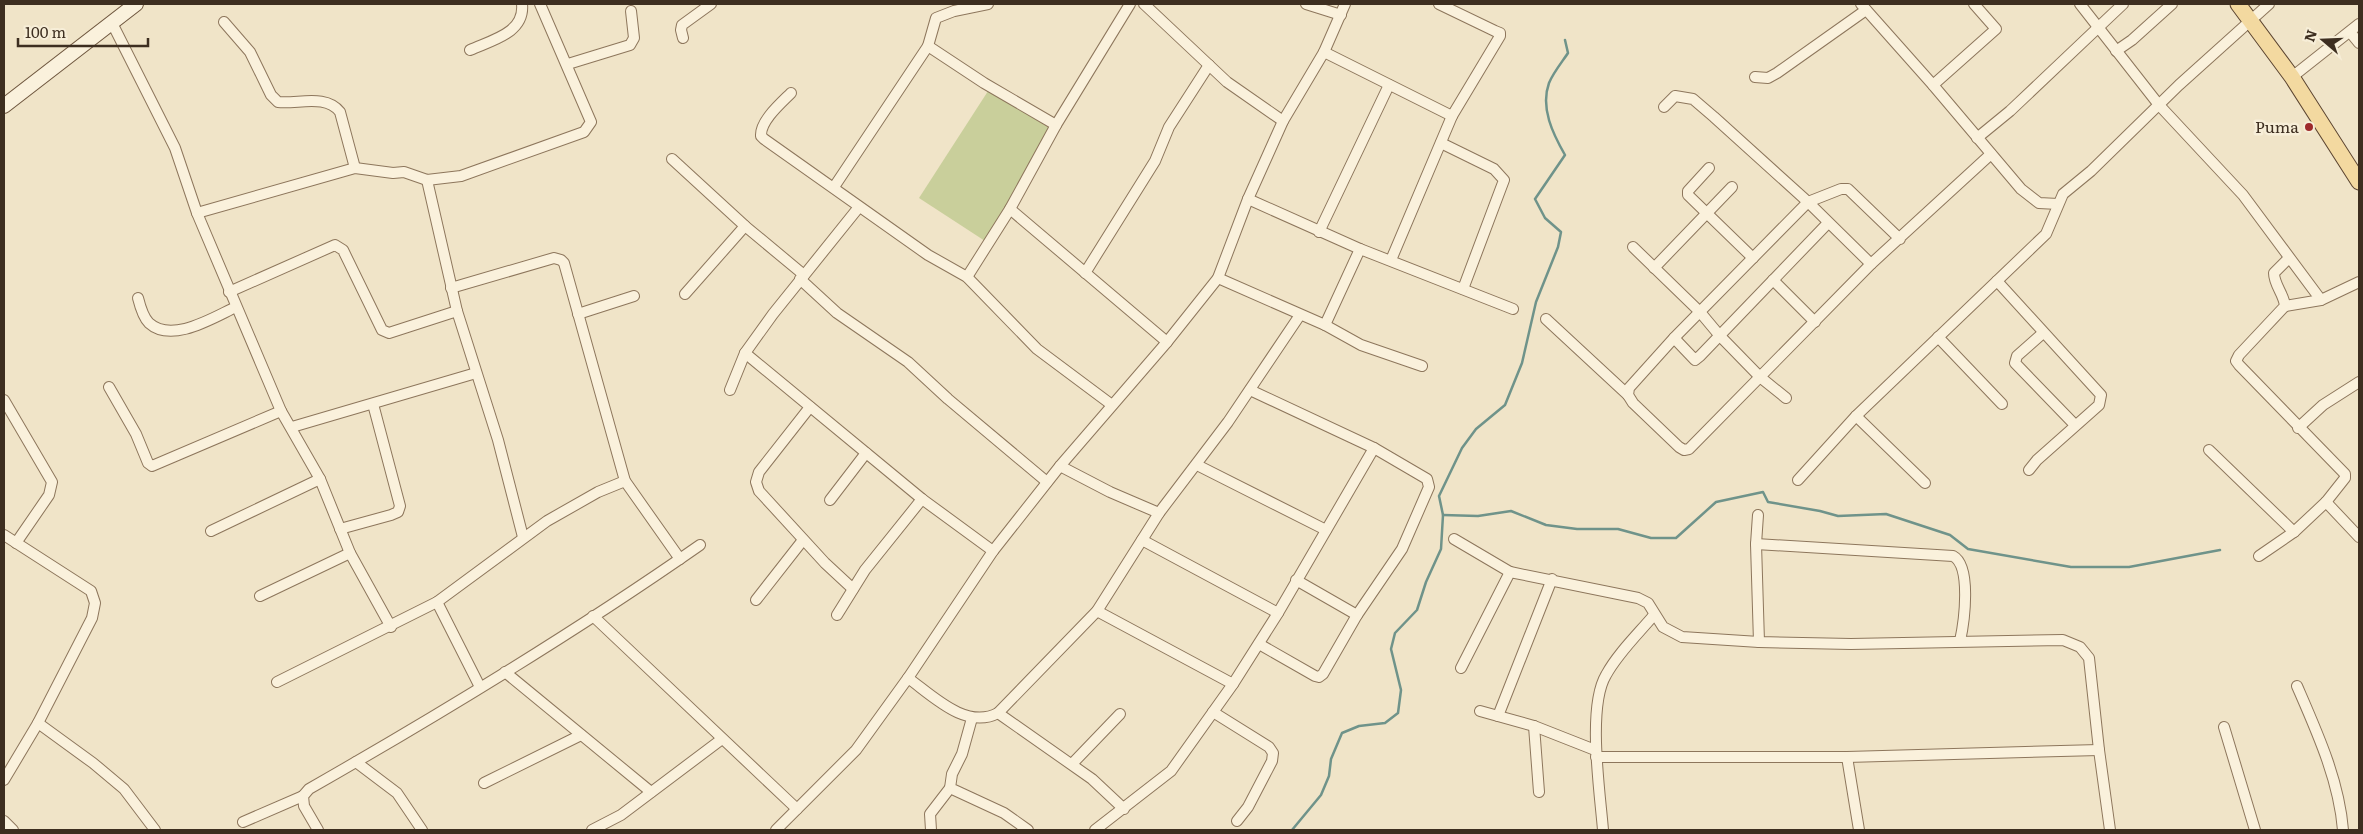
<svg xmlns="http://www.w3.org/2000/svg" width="2363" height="834" viewBox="0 0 2363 834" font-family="Literata,serif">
	<rect width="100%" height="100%" fill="#f0e4c8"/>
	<path fill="#c9cf9b" d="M990,88l66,42 -71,111 -66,-43z"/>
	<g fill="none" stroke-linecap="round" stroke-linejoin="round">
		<g stroke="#6f938a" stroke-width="2.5">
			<path d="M1443,515l35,1 33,-5 35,14 31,4h41l33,9h25l40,-36 47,-10 5,10 52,9 18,5 48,-2 64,21 18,14 103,18h58l91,-17"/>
			<path d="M1292,830l29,-35 8,-19 2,-17 11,-26 17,-7 26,-3 13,-10 3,-23 -10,-41 4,-16 22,-23 9,-28 15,-33 2,-34 -4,-19 23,-48 14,-19 29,-24 17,-42 14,-61 22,-55 3,-15 -16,-14 -10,-19 30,-44c-12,-21 -25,-47 -16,-72 4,-10 13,-21 19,-30l-3,-13"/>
		</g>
		<defs>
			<g id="street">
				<path d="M1144,4l83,78 56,39"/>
				<path d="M1306,4l35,11"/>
				<path d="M1861,4l72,81 88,104 18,14 19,1"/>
				<path d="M2080,4l79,101 84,90 78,105"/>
				<path d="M224,22l26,30 21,43 7,7c21,2 48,-8 62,10l15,56"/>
				<path d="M112,23l63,125 22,65 84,198 39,68 30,74 41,74"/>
				<path d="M2350,32l9,11"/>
				<path d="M683,38l-2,-8 1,-5 29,-21"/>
				<path d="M928,46l56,37 72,42"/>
				<path d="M470,50c22,-10 55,-17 52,-46"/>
				<path d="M2116,51l16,-11 40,-36"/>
				<path d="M1324,52l128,64"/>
				<path d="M568,64l62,-19 4,-7 -3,-27"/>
				<path d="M1755,77l13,1 9,-5 89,-63"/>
				<path d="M2292,77l67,-53"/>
				<path d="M1933,85l63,-56 -22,-25"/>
				<path d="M791,93c-10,10 -31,28 -30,43l3,3 164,116 39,22 70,72 75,56"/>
				<path d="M1664,107l11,-11 18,3 21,18 94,85 63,62"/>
				<path d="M1977,138l33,-27 113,-107"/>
				<path d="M1441,143l53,26 10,11 -41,109"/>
				<path d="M672,159l73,67 59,49"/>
				<path d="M1709,168l-21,23v4l65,63"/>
				<path d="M427,180l30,131 41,129 25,97"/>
				<path d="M834,187l94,-141 8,-28 18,-7 34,-7"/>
				<path d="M1248,199l112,50 153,60"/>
				<path d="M1010,209l157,133"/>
				<path d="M197,213l158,-45 38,5 11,-1 23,8 34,-4 123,-44 7,-10 -51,-118"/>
				<path d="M1319,232l70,-147"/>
				<path d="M1900,239l-52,-50h-7l-33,13 -134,136 -45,50 -1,7 5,8 46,44 5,3 5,-1 182,-185 120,-110"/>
				<path d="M1633,247l67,65 20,24 40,41 26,21"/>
				<path d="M2289,258l-15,15c0,12 10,21 11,33l-46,49 -3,6 3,4 106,109v4l-19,24"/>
				<path d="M1391,260l61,-144 48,-80v-3l-5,-2 -56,-27"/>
				<path d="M1654,268l78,-81"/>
				<path d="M1085,273l70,-112 14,-34 40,-62"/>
				<path d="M967,277l43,-68 46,-84 74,-121"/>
				<path d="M1218,278l107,47 36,20 61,21"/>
				<path d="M800,279l37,34 71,49 40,37 99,83"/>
				<path d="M1773,280l42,42"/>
				<path d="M1997,281l104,114 -2,10 -62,55 -8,10"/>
				<path d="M451,288l103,-30 7,2 3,3 61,218 55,78"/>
				<path d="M229,292l106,-47 8,5 39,80 7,3 68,-22"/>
				<path d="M685,294l60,-68"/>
				<path d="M138,298c2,8 5,19 11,25 23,21 65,-6 87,-16"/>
				<path d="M2285,306l36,-6 38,-18"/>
				<path d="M578,314l56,-18"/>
				<path d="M1546,319l82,76"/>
				<path d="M1325,325l35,-76"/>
				<path d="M2043,333l-26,23 -2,7 60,62"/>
				<path d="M1938,337l64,67"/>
				<path d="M1674,338l21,22 5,-4 128,-133"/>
				<path d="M745,353l177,146 71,52"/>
				<path d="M109,387l27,47 12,29 4,3 129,-55"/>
				<path d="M730,390l15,-37 28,-39 86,-107"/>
				<path d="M1250,390l124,58 53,31 2,8 -27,62 -45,66 -34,59 -4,3 -4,-1 -56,-32"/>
				<path d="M4,400l48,82 -3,13 -33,48"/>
				<path d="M810,407l-51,65 -3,10 3,9 66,72 28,26"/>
				<path d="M1856,416l69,67"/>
				<path d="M292,427l184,-54"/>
				<path d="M2298,428l25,-23 36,-23"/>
				<path d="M2209,450l85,82"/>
				<path d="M1197,465l129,65"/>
				<path d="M1060,466l50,26 49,21"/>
				<path d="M1798,480l58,-64 190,-182 17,-40 28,-23 88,-86 90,-81"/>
				<path d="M830,500l36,-47"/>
				<path d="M1758,515l-2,29 3,98"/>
				<path d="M340,529l51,-14 7,-3 2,-6 -27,-102"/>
				<path d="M211,531l109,-52"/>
				<path d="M4,535l87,56 4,12 -3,15 -54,105 -34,57"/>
				<path d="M1454,539l56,33"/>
				<path d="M1142,540l136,73"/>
				<path d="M1756,544l197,12c19,10 11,67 7,85"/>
				<path d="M2259,556l35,-24 32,-30 33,35"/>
				<path d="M1296,580l61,35"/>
				<path d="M260,596l90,-43"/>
				<path d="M756,600l47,-60"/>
				<path d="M437,602l43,85"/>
				<path d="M1097,611l136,73"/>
				<path d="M837,615l28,-45 57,-71"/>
				<path d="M593,616l204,193"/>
				<path d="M1461,668l49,-96 128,26 10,5 15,24 19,10 77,5 92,2 212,-4 17,7 9,11 10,92 11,80"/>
				<path d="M505,672l146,120"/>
				<path d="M908,678c25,18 58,52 90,35l99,-102 62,-98 69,-91 72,-107"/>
				<path d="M277,682l160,-80 110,-81 51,-29 27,-11"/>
				<path d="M2297,686c20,46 42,94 46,144"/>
				<path d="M1480,711l54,15 61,24"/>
				<path d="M1213,712l56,35 4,6 -1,8 -24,46 -11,14"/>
				<path d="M998,713l94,66 32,30"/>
				<path d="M1498,716l54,-137"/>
				<path d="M972,718l-10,36 -10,20 -2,14 54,25 24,17"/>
				<path d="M38,723l55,40 31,26 31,41"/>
				<path d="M1534,726l5,66"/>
				<path d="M2224,727l31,103"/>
				<path d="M1596,757h251l252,-7"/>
				<path d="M1847,757l12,73"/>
				<path d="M356,762l41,31 25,37"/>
				<path d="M1072,764l48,-50"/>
				<path d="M484,783l97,-48"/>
				<path d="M4,821l9,9"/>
				<path d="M243,822l60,-26"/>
				<path d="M318,830l-14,-24 -1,-10 6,-7c133,-76 265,-156 391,-244"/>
				<path d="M592,830l29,-15 101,-76"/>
				<path d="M776,830l80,-80 52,-72 85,-127 67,-85 107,-124 51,-64 30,-79 35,-78 41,-69 21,-48"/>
				<path d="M931,830l-1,-16 20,-26"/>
				<path d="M1095,830l76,-59 62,-87 45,-71 96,-165"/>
				<path d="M1603,830c-3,-38 -16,-123 3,-155 12,-22 32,-41 48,-60"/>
			</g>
			<path id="secondary" d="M4,106l132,-102"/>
			<path id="primary" d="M2238,4l54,73 67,105"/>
		</defs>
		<use href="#street" stroke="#8d765c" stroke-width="12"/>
		<use href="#secondary" stroke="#6f573f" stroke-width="16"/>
		<use href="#primary" stroke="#5b4430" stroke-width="17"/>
		<use href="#street" stroke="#faf1dc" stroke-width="10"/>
		<use href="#secondary" stroke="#faf1dc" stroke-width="14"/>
		<use href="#primary" stroke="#f3d9a0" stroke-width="15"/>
	</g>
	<circle fill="#9e2a2b" stroke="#f7eed8" stroke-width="2" cx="2309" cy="127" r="5"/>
	<g text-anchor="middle" stroke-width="5" stroke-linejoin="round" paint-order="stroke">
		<g font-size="16" fill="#3d2e20" stroke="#f7eed8" text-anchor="end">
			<text x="2299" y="133">Puma</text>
		</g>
	</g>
	<rect width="2363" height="834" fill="none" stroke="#3d2e20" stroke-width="10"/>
	<g transform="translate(2323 40) rotate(289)" stroke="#f7eed8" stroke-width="4" paint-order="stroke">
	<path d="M0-4L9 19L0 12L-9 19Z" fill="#3d2e20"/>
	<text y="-8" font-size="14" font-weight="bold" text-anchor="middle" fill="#3d2e20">N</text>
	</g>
	<path d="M18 38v8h130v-8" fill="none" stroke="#3d2e20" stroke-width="2.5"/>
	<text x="25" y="38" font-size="15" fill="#3d2e20" stroke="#f7eed8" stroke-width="4" paint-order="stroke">100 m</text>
</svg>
